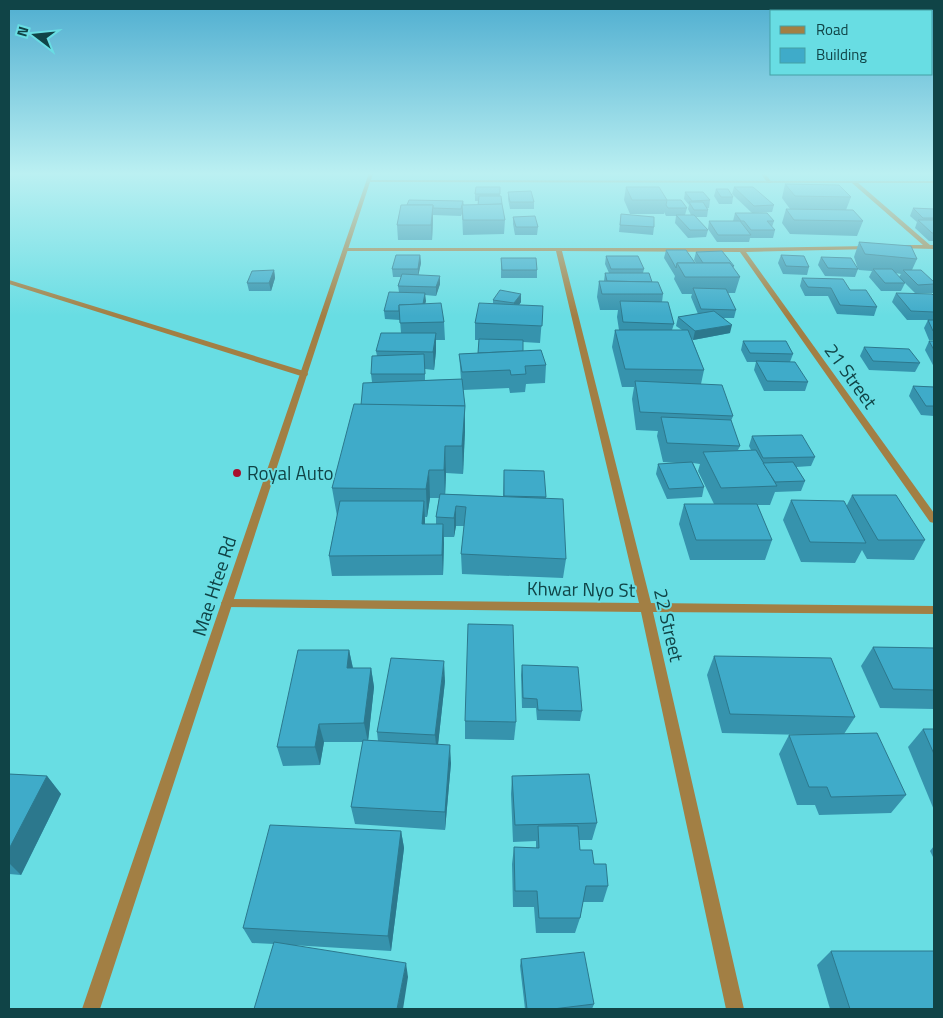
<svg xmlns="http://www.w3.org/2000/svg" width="943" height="1018" viewBox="0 0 943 1018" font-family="'Titillium Web',sans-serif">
	<rect width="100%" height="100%" fill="#68dde3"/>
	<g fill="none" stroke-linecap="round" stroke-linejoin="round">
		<path fill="#a27f44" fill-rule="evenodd" d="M760,173h5l7,10h-4z"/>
		<g fill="#a27f44" fill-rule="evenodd">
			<path d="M852,181h4l74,64h4v4l-37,-1v-2l2,-1h24l-71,-62z"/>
			<path d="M870,246l3,2 -1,1 -126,3 188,261v10l-4,-1 -190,-270 -178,-1 89,352 283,3v8l-281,-2 91,397h-18l-85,-397 -414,-5 -4,-1 -2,-3 2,-3 4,-1 412,4 -83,-352h-210l-2,-1v-2h398z"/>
			<path d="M9,280l298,92 1,2 -1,2h-6l-292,-92z"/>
		</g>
		<path fill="#a27f44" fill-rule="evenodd" d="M369,173h4l-2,7 563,1v2l-564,-1 -270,827h-18z"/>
	</g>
	<g fill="#3693ad" fill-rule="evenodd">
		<path d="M785,184l66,13 -5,13 17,11 -6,15 -67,-2 -8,-11 4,-14h4l-8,-11z"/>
		<path d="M500,187v9l5,24 -1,14 -41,1 -1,-21 -1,2 -28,-1 -1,25h-34l-1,-15 4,-20 62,-4 1,4h14l1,-4h-4v-7z"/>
		<path d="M626,187l41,13 20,8 -2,7h6l-3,-6 1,-4 -5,-6 1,-7 25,8 -1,8h-2l1,2 -1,7h-11l12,13 -2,7 -18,1 -13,-15 1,-7h-10l-2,-4v2h-34l-6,-14z"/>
		<path d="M734,187l40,18 -2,7 -20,1 -20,-19z"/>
		<path d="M716,189l17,8 -1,7h-13l-5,-8z"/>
		<path d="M508,192l26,10v7h-24l-2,-10z"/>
		<path d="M913,208l21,1v32h-5l-14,-13 2,-6 -7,-6z"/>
		<path d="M735,213l39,8 -2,6 3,3 -2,8h-23l-1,4h-32l-9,-13 1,-8h24z"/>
		<path d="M621,214l33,13 -1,8 -34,-3z"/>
		<path d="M513,217l25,10 -1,8h-22l-2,-11z"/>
		<path d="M859,242l58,17 -5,11 22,12v9l-1,2h-18l-10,-10 -4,8h-20l-12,-14 3,-6 -13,-1 -1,-1 -3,8 -30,-1 -7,-11 3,-8 37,12 -4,-12zM895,273l6,1 -2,3z"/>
		<path d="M666,250l29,13h1l-2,-3 2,-8 38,14 -1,2 7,9 -5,16h-7l8,17 -2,8h-10l6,15 -37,7 -1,-1 12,31 -3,14 32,32 -2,5 9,25 -2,4h13l-2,-4 3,-10 63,21 -4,9 -15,1 9,14 -4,10 -26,1 -5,13h-13l15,35 -7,20h-75l-11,-36 5,-20h30l-16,-33 2,-7 -7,-1 11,24 -2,10 -35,2 -11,-25 2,-10 19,-1 -14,-1 -6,-26 1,-5 -22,-1 -4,-31 2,-12h-12l-10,-40 3,-17h4l-2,-13 1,-7h-18l-3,-13 2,-16h5l1,-8h4l-4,-9 1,-8 38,13 -1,4 20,21 -1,8 12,22 -2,6h10l-6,-4 2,-9 20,-3 -7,-17 1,-3h-10l-8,-15 1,-3 -11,-18z"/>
		<path d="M420,255l1,8 -3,12 22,9 -4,12 -11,-1v9l19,18 1,18h-9v11l-2,19 -9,-1v11l36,-1 -2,-25 19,-1 1,-13h-4v-17l18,-20v-3l28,-6v8l-2,3 24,1 -3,37 -17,-1v9l23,14 -1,18 -19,1 -1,8 -15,1 -1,-5 -46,2 2,16v18l-2,50 -17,-1 -1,21 58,2 1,-26 42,27 20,62 -3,19 -101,-4 -1,-20 3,-28h-8l-2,11h-10l-1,38 -111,1 -3,-20 8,-40 -5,-28 29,-83 11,-23 -1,-8 6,-18 -1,-5 25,-18 -1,-13 -15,-1 -1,-8 15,-19 -1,-6 3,-9h-8l-1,-8zM430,498h9l-3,19v7h-11v-7h2z"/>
		<path d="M781,255l28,12 -2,8 -24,-1 -5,-11z"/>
		<path d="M501,258l36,12v8h-36z"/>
		<path d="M274,270l1,8 -4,13h-22l-2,-8z"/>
		<path d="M802,278l48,12 27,17 -3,9 -37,-2 -9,-18h-23l-5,-10z"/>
		<path d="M896,293l38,3v44h-5l-5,-12 4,-8h-21l-15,-18z"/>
		<path d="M743,341l50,13 -3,8 18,20 -3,9h-41l-10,-21 2,-8h-9l-6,-12z"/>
		<path d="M929,341h5v26l-9,-17z"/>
		<path d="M864,347l56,16 -5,9 -46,-2 -9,-14z"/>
		<path d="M913,386l21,1v29l-13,-1 -12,-19z"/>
		<path d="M852,495l73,45 -11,20 -47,-1 -5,-9 -7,13 -54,-1 -18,-42 8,-20 55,7z"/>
		<path d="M873,647l61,1v61l-54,-1 -19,-42z"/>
		<path d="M349,650l4,18h18l3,19 -6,53 10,1 -1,-9 68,-51 -7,63 13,19 -6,67 -90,-6 -4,-17 12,-65h-39l-4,23 -37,1 -6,-19z"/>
		<path d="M714,656l141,61 -11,17 62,61 -15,18 -72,2 -4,-10h-18l-18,-51 10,-19h17l-84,-2 -15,-58z"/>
		<path d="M522,665l60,46 -2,10 -43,-1 -1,-12h-14l-1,-33z"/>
		<path d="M465,721l51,1 -2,18 -49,-1z"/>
		<path d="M923,729h11v81l-26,-63z"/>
		<path d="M9,774l38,2 14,18 -40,81 -12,-1z"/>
		<path d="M512,776l85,47 -5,17h-13l1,10 14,14 14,22 -5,16h-20l-3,16 -5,15h-39l-2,-26h-21l-1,-43 2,-17 22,1v-7l-23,1 -2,-48z"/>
		<path d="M401,831l3,17 -13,103 -100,-6 117,32 -134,-33 -22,-1 -9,-15z"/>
		<path d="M934,846v13l-4,-8z"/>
		<path d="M831,951l103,58h-104l-13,-44z"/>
		<path d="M521,959l73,45 -2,5h-67l-5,-43z"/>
	</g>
	<g fill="#2c788d">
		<path d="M433,205v15l-1,20 -1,-15z"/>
		<path d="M420,255l1,8 -3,14v-8z"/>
		<path d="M274,270l1,8 -4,13 -2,-8z"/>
		<path d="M440,276v8l-4,12v-9z"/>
		<path d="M425,293l1,8 -4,19 -1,-8z"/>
		<path d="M521,294v8l-7,10v-9z"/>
		<path d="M732,325l-2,8 -37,7 2,-9z"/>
		<path d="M436,333v18l-2,19 -1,-18z"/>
		<path d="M465,406v26l-2,42 -1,-28z"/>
		<path d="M445,446l1,27 -1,25 -1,-28z"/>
		<path d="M429,470l1,28 -3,19 -1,-28z"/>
		<path d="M424,501l1,19 -1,23 -2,-19z"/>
		<path d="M456,506v20l-2,11v-19z"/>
		<path d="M443,524l1,19 -1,32 -1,-20z"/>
		<path d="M349,650l4,19 -6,-1z"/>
		<path d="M444,661l1,20 -8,73 -2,-19z"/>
		<path d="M371,668l3,19 -6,55 -4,-19z"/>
		<path d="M319,724l5,18 -4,23 -5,-18z"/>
		<path d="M450,745l1,18 -6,67v-18z"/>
		<path d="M47,776l14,18 -40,81 -12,-12v-14z"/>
		<path d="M401,831l3,17 -13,103 -3,-15z"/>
		<path d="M406,963l2,14 -5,32h-6z"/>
	</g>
	<g fill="#3fabc9" stroke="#2c788d">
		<path d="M785,184l54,1 12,12 -56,-1z"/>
		<path d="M476,187h24v7h-25z"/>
		<path d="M626,187h33l8,13h-35z"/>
		<path d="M734,187h19l21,18 -20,1z"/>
		<path d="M716,189h12l5,8h-12z"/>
		<path d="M531,191l3,11h-24l-2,-10z"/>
		<path d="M685,192h18l7,8 -18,1z"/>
		<path d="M479,196h22l1,8 -24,1z"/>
		<path d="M409,200l54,1 -2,8 -28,-1v-3h-26z"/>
		<path d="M667,200h14l6,8h-19l-2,-3z"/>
		<path d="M689,202h14l5,8h-14z"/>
		<path d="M502,204l3,16h-42l-1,-15z"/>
		<path d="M401,205h32l-2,20h-34z"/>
		<path d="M913,208l21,1v9h-11z"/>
		<path d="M786,209l67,1 10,11 -69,-1z"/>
		<path d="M735,213h32l7,8h-7l8,9h-24l-7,-9h-3z"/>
		<path d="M621,214l33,3v10l-34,-2z"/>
		<path d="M676,215h18l14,15h-18z"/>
		<path d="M535,216l3,11h-22l-3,-10z"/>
		<path d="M918,220h16v13h-2z"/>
		<path d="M709,221h31l11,14h-33z"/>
		<path d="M859,242l52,4 6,13 -52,-5z"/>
		<path d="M666,250h20l9,13h-18l-1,5z"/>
		<path d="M722,251l12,15h-2l-2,-3h-27l-7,-11z"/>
		<path d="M396,255h24l-2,14h-26z"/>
		<path d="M781,255l23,1 5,11 -23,-1z"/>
		<path d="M606,256h32l6,13h-33z"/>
		<path d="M821,257l30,1 7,11 -30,-1z"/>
		<path d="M501,258h35l1,12h-35z"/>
		<path d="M677,263h53l10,14h-55z"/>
		<path d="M873,269h19l13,14h-20z"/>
		<path d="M274,270l-5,13h-22l5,-12z"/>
		<path d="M903,270h18l13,12v2l-16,1z"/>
		<path d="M605,273h44l3,9 -45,-1z"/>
		<path d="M402,274l38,2 -4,11 -38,-1z"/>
		<path d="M802,278l41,1 7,11h16l11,17 -37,-2 -9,-17 -23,-1z"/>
		<path d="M599,281l59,1 5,12h-61z"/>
		<path d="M693,288l33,1 10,21 -35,-1z"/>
		<path d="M500,290l21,4 -7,9 -21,-3z"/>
		<path d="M389,292l36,1 -2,11 -24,1v6h-15z"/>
		<path d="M896,293l36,1 2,2v16l-23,-1z"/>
		<path d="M620,301l48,1 6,22 -51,-2z"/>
		<path d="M441,303l3,19 -44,1 -1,-18z"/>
		<path d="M479,303l64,3 -1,20 -67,-3z"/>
		<path d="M714,311l18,14 -37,6 -17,-14z"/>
		<path d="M928,320h6v11h-1z"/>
		<path d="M615,330h73l16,40 -79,-1z"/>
		<path d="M381,333h55l-3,19 -57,-1z"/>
		<path d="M479,339l44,1v11l-45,2z"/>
		<path d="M743,341h43l7,13 -43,-1z"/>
		<path d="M929,341h5v9z"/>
		<path d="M864,347l45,2 11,14 -47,-2z"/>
		<path d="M541,350l5,15 -21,1 1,8 -15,1 -1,-5 -48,2 -3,-18z"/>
		<path d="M424,354l1,20h-54l1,-18z"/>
		<path d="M756,361l39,1 13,20 -41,-1z"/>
		<path d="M462,379l3,27 -104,-1 2,-22z"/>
		<path d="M635,381l87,4 11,31 -93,-4z"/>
		<path d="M913,386l21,1v19h-8z"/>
		<path d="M354,404l111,2 -3,40h-17l-1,24h-15l-3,19 -94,-1z"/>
		<path d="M661,417l70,3 9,26 -73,-3z"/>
		<path d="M802,435l13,22 -52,1 -11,-22z"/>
		<path d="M756,450l21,36 -56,2 -18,-36z"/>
		<path d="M692,462l12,25 -35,2 -11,-25z"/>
		<path d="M793,462l12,19 -30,1 -12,-19z"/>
		<path d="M504,470l40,1 2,26 -42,-1z"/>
		<path d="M440,494l123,5 3,60 -105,-5 5,-47 -10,-1 -2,12 -18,-1z"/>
		<path d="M852,495h44l29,45h-47z"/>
		<path d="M791,500l53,1 22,42 -56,-1z"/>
		<path d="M340,501h84l-2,23h21l-1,31 -113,1z"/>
		<path d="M684,504h73l15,36h-76z"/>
		<path d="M468,624l45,1 3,97 -51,-1z"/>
		<path d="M873,647l61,1v42l-41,-1z"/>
		<path d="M298,650h51l-2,18h24l-7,55 -45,1 -4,23h-38z"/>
		<path d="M714,656l117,2 24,59 -125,-3z"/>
		<path d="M391,658l53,3 -9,74 -58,-3z"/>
		<path d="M522,665l56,2 4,44 -44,-1 -1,-11 -14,-1z"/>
		<path d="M923,729h11v25z"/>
		<path d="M877,733l29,62 -75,2 -4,-10h-18l-20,-52z"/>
		<path d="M363,740l87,5 -5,67 -94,-5z"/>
		<path d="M9,774l38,2 -38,73z"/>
		<path d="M589,774l8,49 -82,2 -3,-49z"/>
		<path d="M270,825l131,6 -13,105 -145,-8z"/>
		<path d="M538,826h40l2,24h12l2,14h12l2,22h-22l-6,32h-41l-2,-27h-22l-1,-44 25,1z"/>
		<path d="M274,942l132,21 -9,46h-143z"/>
		<path d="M831,951h103v58h-84z"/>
		<path d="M584,952l10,52 -41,5h-26l-6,-50z"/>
	</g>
	<linearGradient id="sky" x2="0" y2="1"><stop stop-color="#4faed0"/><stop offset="0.55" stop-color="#bbf0f2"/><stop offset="1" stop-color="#bbf0f2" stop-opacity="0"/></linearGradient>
	<rect width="943" height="316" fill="url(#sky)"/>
	<circle fill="#a8102d" stroke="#68dde3" stroke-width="2" cx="237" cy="473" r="5"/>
	<g text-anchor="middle" stroke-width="4" stroke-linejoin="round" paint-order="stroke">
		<g font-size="19" fill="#104447" stroke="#68dde3">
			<text transform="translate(851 376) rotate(54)" y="7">21 Street</text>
			<text transform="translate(214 586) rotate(-72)" y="7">Mae Htee Rd</text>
			<text transform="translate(581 589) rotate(1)" y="7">Khwar Nyo St</text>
			<text transform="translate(669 625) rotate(77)" y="7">22 Street</text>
		</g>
		<g font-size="19" fill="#104447" stroke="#68dde3" text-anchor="start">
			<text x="247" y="480">Royal Auto</text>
		</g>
	</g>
	<rect width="943" height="1018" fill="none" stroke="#104447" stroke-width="20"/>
	<rect x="770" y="10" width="162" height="65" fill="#68dde3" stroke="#45a0a5"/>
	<rect x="780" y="26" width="25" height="8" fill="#a27f44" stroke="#45a0a5"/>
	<text x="816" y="35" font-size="15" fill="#104447">Road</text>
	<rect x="780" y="48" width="25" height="15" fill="#3fabc9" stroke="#45a0a5"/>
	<text x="816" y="60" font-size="15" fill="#104447">Building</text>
	<g transform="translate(35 35) rotate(286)" stroke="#68dde3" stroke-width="4" paint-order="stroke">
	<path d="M0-4L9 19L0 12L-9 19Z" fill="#104447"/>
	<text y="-8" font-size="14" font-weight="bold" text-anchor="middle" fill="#104447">N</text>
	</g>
</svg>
